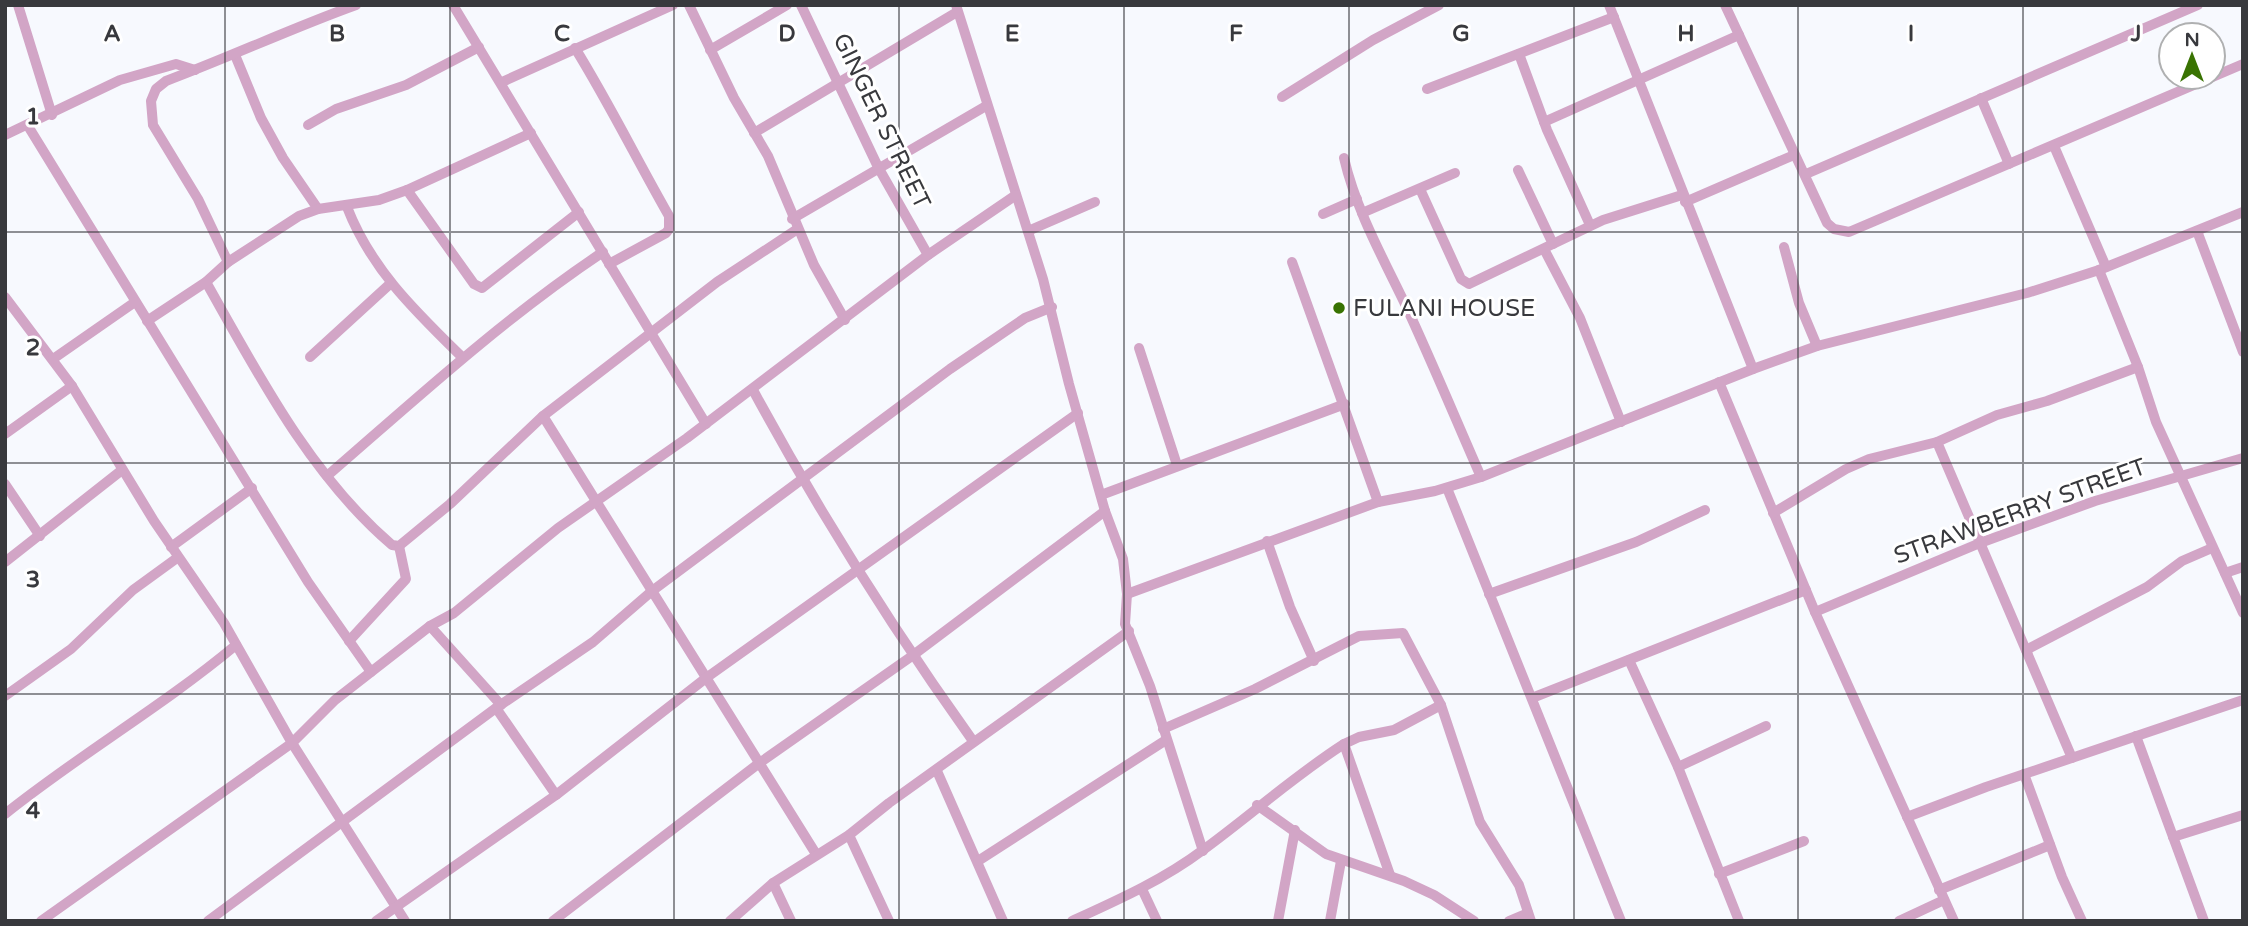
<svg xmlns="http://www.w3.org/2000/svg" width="2248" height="926" viewBox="0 0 2248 926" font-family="'Varela Round',sans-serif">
	<rect width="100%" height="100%" fill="#f7f9fe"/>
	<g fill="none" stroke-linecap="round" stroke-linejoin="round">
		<g stroke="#d2a5c6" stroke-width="10">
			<path d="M18,5l34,110"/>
			<path d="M453,5l253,419"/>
			<path d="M689,5l45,93 34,58 46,109 31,55"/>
			<path d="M801,5l77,162 50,88"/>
			<path d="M956,5l87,274 26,105 36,127 18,48 4,35 -2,30 25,62 53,165"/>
			<path d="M1609,5l144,364"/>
			<path d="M1725,5l102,218 7,6 15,3 394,-168"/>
			<path d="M575,48c34,55 62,112 94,168v13l-3,4 -57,31"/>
			<path d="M710,50l77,-45"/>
			<path d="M1519,54l28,76 43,95"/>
			<path d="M235,55l26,63 22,40 35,51"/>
			<path d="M502,82l171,-77"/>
			<path d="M1427,89l187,-72"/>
			<path d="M1282,97l91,-57 66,-35"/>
			<path d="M1981,98l28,66"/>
			<path d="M1544,122l195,-87"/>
			<path d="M308,125l28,-16 70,-24 73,-38"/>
			<path d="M28,126l280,456 63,90"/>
			<path d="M754,133l203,-121"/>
			<path d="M5,135l115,-55 56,-16 19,6"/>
			<path d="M2054,146l52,121"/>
			<path d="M1344,158c12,52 39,100 62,148 26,56 50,114 75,171"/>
			<path d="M1518,170l35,74"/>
			<path d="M1806,174l392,-169"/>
			<path d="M1420,189l41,90 8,5 134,-64 79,-25"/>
			<path d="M407,190l67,94 8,4 97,-76"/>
			<path d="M1685,202l109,-47"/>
			<path d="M347,207c24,62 68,104 115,150"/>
			<path d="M1362,213l93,-40"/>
			<path d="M1323,214l34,-15"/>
			<path d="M792,219l194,-113"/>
			<path d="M1028,231l67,-29"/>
			<path d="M2197,231l46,121"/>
			<path d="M1784,247l15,56 18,43"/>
			<path d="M1544,249l36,69 41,104"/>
			<path d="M228,262l-30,-63 -45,-74 -2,-24 5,-12 10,-8c64,-24 126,-53 190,-76"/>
			<path d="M1292,262l86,240"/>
			<path d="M2099,270l39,97 18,55 87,191"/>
			<path d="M206,282c52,92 104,193 186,263l7,1 51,-42 93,-88 174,-134 79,-52"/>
			<path d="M5,297l67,89 82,135 70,102 68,120 113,178"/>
			<path d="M147,321l59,-39 22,-20 71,-46 19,-7 61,-9 28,-10 124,-57"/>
			<path d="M1139,348l38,117"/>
			<path d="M310,357l81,-74"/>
			<path d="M53,359l82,-57"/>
			<path d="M1719,382l96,230 139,309"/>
			<path d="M753,390c66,122 140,239 220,351"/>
			<path d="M543,416l273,438"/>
			<path d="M5,434l67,-48"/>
			<path d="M1937,442l135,316"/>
			<path d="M327,476c90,-78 177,-158 276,-224"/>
			<path d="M5,484l35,52"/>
			<path d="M1447,488l174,433"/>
			<path d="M1101,495l244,-91"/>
			<path d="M1773,513l73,-44 23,-10 68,-17 60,-27 50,-14 91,-34"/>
			<path d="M1267,541l23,66 24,54"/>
			<path d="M171,547l81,-59"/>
			<path d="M5,562l117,-92"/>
			<path d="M2225,573l18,-6"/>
			<path d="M1127,594l251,-92 57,-11 46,-14 272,-108 64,-23 210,-53 72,-23 144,-58"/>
			<path d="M1489,594l147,-52 69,-32"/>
			<path d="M1815,612l165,-69 115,-42 148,-43"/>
			<path d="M430,626l71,79"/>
			<path d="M349,641l57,-62 -7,-33"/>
			<path d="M2026,650l121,-63 35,-26 30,-13"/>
			<path d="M1629,660l49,107 61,154"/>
			<path d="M5,696l66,-47 62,-59 44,-32"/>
			<path d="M1532,698l274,-108"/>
			<path d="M496,708l60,87"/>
			<path d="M1163,729l92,-40 104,-53 44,-3 38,72 39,117 39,63 12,36"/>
			<path d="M2136,736l68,185"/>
			<path d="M1344,744l46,131"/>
			<path d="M1678,767l88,-41"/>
			<path d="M937,771l66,150"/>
			<path d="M2024,774l38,103 20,44"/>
			<path d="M1257,805l69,49 78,27 30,14 40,26"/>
			<path d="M5,814c75,-60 158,-108 231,-169"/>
			<path d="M1907,817l79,-30 257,-87"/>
			<path d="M849,835l40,86"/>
			<path d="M2173,837l70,-22"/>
			<path d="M978,861l188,-121"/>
			<path d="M1719,874l85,-33"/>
			<path d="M773,883l18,38"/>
			<path d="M1142,889l15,32"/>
			<path d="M1939,890l111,-45"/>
			<path d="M41,921l251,-178 43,-43 95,-74 24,-13 104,-85 129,-90 241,-183 88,-60"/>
			<path d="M208,921l288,-213 97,-66 59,-51 298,-222 75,-51 27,-11"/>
			<path d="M376,921l180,-126 150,-117 372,-265"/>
			<path d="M553,921l205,-157 154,-108 193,-145"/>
			<path d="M730,921l43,-38 76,-48 40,-32 240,-172"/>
			<path d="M1072,921c46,-21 91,-41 131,-71 48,-35 91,-74 141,-106l15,-7 35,-7 47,-25"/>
			<path d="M1278,921l17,-91"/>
			<path d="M1330,921l11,-60"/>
			<path d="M1509,921l19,-8"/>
			<path d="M1899,921l45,-21"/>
		</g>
	</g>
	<path fill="none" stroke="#38393d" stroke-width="2" stroke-opacity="0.55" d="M225,5v916M450,5v916M674,5v916M899,5v916M1124,5v916M1349,5v916M1574,5v916M1798,5v916M2023,5v916M5,232h2238M5,463h2238M5,694h2238"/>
	<circle fill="#397302" stroke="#fff" stroke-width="2.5" cx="1339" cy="308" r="7"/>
	<g text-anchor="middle" stroke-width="6" stroke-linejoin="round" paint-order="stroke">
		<g font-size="24" fill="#38393d" stroke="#fff">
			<text transform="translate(882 121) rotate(64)" y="8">GINGER STREET</text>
			<text transform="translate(2020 511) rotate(-20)" y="8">STRAWBERRY STREET</text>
		</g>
		<g font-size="24" fill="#38393d" stroke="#fff" text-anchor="start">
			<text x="1353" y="316">FULANI HOUSE</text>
		</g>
	</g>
	<g font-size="23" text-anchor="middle" font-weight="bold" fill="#38393d" stroke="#fff" stroke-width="6" stroke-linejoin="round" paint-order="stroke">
		<text x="112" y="41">A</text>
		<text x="337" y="41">B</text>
		<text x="562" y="41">C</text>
		<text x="787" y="41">D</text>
		<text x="1012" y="41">E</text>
		<text x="1236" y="41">F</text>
		<text x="1461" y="41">G</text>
		<text x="1686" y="41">H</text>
		<text x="1911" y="41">I</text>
		<text x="2136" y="41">J</text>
		<text x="33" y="124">1</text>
		<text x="33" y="355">2</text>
		<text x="33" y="587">3</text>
		<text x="33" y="818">4</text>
	</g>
	<rect width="2248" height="926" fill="none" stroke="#38393d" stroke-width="14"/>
	<g transform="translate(2192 56)"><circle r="33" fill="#ffffff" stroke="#afb0b1" stroke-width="2"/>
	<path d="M0-5L12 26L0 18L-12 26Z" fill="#397302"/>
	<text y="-10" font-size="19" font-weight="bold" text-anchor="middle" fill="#38393d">N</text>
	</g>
</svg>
